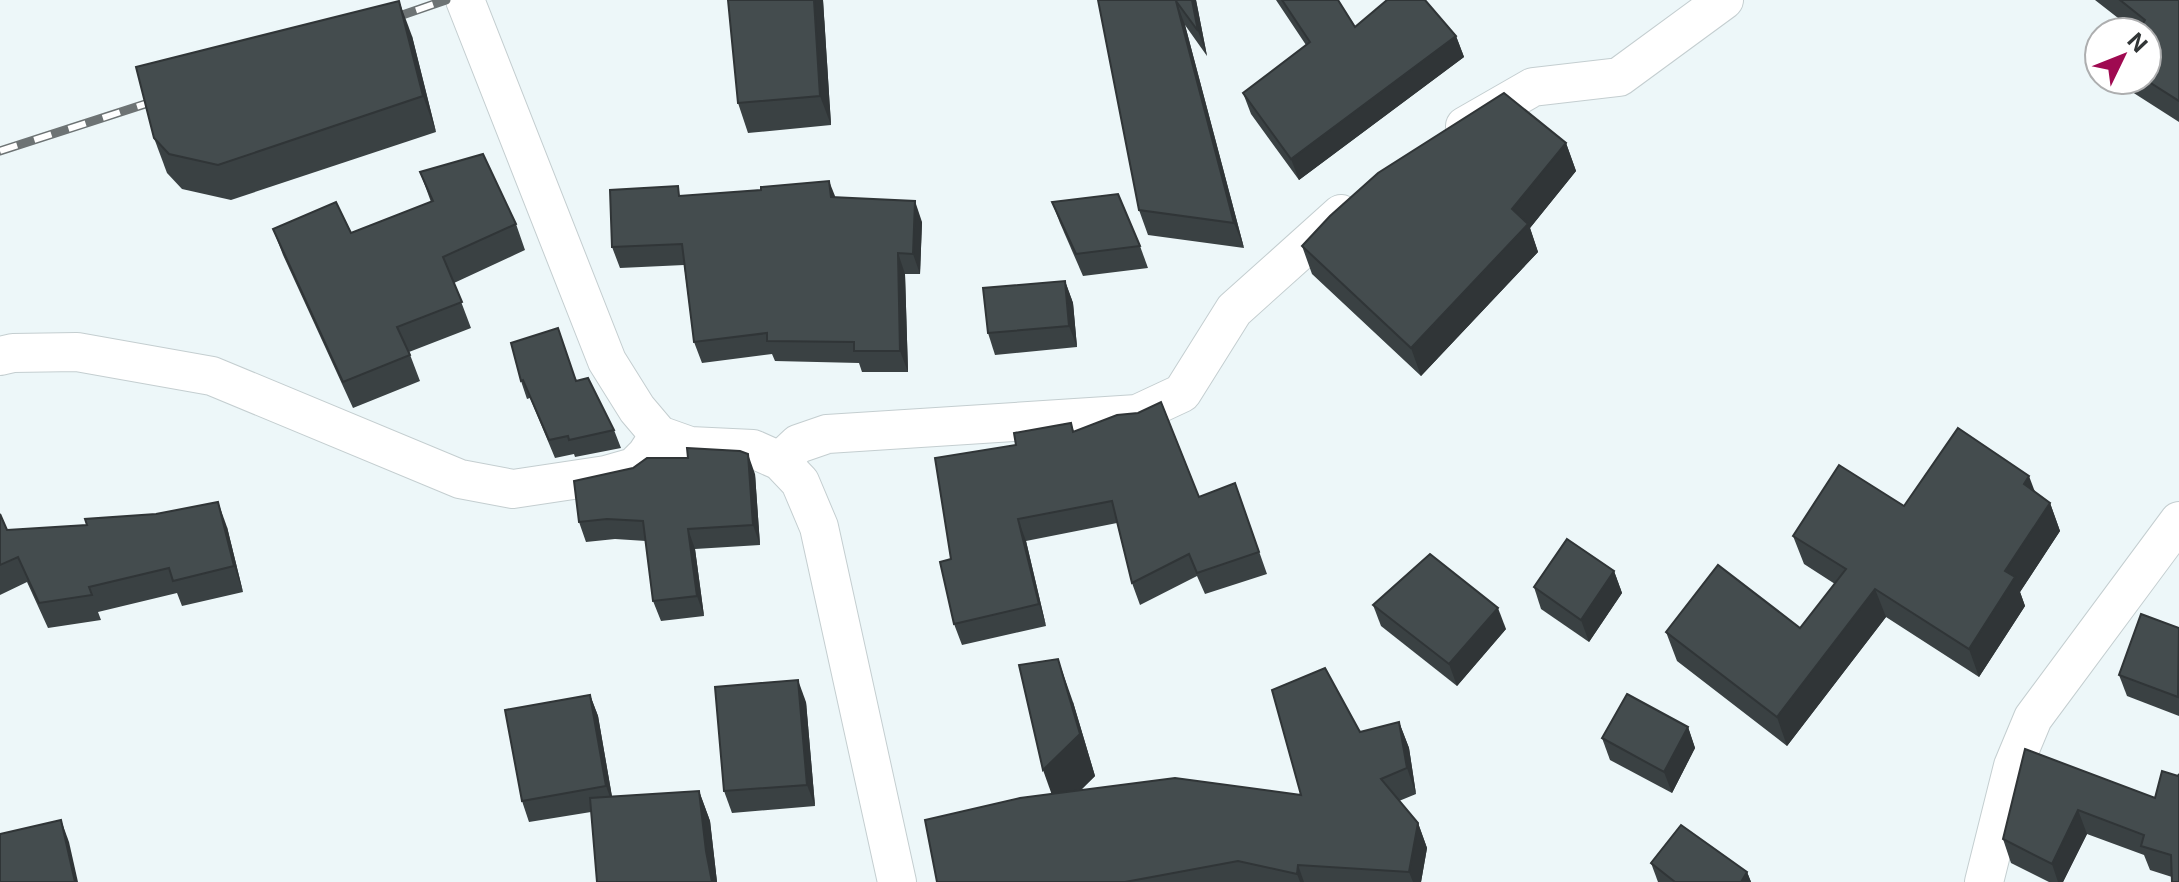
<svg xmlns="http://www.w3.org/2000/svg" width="2179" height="882" viewBox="0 0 2179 882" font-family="Inter,sans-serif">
	<rect width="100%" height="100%" fill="#edf7f9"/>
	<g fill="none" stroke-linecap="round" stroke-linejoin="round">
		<defs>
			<g id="minor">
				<path d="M465,0l142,361 30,48 22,26 31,11 63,3 27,12 20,21 19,45 78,355"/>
				<path d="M1465,126l68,-39 86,-10 105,-77"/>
				<path d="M0,356l13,-3 64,-1 135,24 248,103 53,10 93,-14 28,-8 12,-12 13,-20"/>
				<path d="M780,461l18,-17 29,-10 310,-20 45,-21 52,-83 107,-96"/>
				<path d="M1984,882l29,-116 20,-48 146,-197"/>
			</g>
		</defs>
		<use href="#minor" stroke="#c4ced0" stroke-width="40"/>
		<use href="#minor" stroke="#fff" stroke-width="38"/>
		<defs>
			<g id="rail">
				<path d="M382,22l64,-22"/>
				<path d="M0,151l167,-54"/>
			</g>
		</defs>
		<use href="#rail" stroke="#6d7374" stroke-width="9"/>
		<use href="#rail" stroke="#fff" stroke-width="6" stroke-dasharray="18" stroke-linecap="butt"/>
	</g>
	<g fill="#3a4143">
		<path d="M728,0h95l8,125 -83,8 -10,-30z"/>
		<path d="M1098,0h98l11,56 -22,-31 59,223 -96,-13 -9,-25z"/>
		<path d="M1276,0h62l17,27 101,9 8,21 -165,123 -48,-66 -8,-21 63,-48z"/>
		<path d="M2095,0h84v122l-50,-32 -4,-10h22v-48h-11z"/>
		<path d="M412,36l24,96 -205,68 -49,-11 -15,-16 -13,-35z"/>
		<path d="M1566,143l10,28 -46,57 8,24 -117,124 -109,-102 -10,-28z"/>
		<path d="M420,172l96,52 9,26 -71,33 17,45 -62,24 11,29 -67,27 -70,-153 -10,-26 78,4 80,-31z"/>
		<path d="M682,196l153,1 87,25 -2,52h-15l3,98h-46l-3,-9 -84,-2 -3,-7 -70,9 -8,-21 -10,-77 -64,3 -8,-21z"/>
		<path d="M1052,202l88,44 8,22 -65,8 -23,-53z"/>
		<path d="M1065,281l8,22 4,44 -82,8 -7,-22z"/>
		<path d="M521,381h55l38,49 7,18 -46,9 -1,-3 -19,4 -25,-60 -3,1z"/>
		<path d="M1071,423l3,9 125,65 36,-14 32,91 -62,20 -8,-18 -57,29 -8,-22 -15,-60 -91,18 20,85 -84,19 -8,-21 -3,-65 65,-114z"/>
		<path d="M755,474l5,71 -65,4 9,67 -43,5 -8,-20 -7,-60 -31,-2 -29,3 -7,-20z"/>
		<path d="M2035,493l15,10 10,28 -40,61 5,14 -46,71 -93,-60 -99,129 -110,-85 -11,-29 134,-4 35,-44 -31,-20 -11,-28 111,-30z"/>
		<path d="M0,514l7,16 220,-3 16,65 -61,14 -5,-13 -79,19 3,8 -53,8 -21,-46 -27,13z"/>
		<path d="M1614,571l8,22 -33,49 -48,-33 -7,-22z"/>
		<path d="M1373,605l133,24 -49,57 -76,-60z"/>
		<path d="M2179,628v88l-52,-20 -8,-21z"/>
		<path d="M590,695l8,21 14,81 87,-6 11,30 7,61 -126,-70 -62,10 -7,-21z"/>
		<path d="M806,702l9,104 -83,7 -8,-22z"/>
		<path d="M1073,702l22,74 -14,14 220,5 59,-63 39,-10 10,26 7,46 -17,7 19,22 9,25 -6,34h-484l114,-88z"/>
		<path d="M1688,727l7,21 -23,45 -62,-33 -8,-22z"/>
		<path d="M2025,749l130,49 23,-22 -6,101 -22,-7 -6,-15 -57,-21 -24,48h-14l-38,-19 -8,-24z"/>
		<path d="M1651,863l96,9 4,10h-93z"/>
	</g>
	<g fill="#303537">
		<path d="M814,0h9l8,125 -11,-29z"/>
		<path d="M1192,0h4l11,56 -9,-25z"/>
		<path d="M399,1l13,35 24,96 -13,-36z"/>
		<path d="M1176,1l9,24 59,223 -10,-25z"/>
		<path d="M1456,36l8,21 -165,123 -8,-21z"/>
		<path d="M1566,143l10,28 -46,57 8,24 -117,124 -10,-28 101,-139z"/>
		<path d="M829,181l8,20 -6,-4z"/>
		<path d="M915,201l7,21 -2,52 -7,-20z"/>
		<path d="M898,253l7,21 3,98 -8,-21z"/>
		<path d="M1065,281l8,22 4,44 -8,-21z"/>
		<path d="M748,454l7,20 5,71 -7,-20z"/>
		<path d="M2029,476l11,29 -16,-21z"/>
		<path d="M218,502l9,25 16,65 -9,-26z"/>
		<path d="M2050,503l10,28 -40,61 5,14 -46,71 -10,-28 36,-78z"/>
		<path d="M1018,519l8,22 20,85 -7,-22z"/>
		<path d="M688,529l7,20 9,67 -7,-20z"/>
		<path d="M1614,571l8,22 -33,49 -8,-22z"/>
		<path d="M1875,589l11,28 -99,129 -10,-29z"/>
		<path d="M1498,608l8,21 -49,57 -8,-22z"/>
		<path d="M1058,659l15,43 22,74 -37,36 -15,-42z"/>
		<path d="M798,680l8,22 9,104 -8,-21z"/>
		<path d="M590,695l8,21 16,92 -8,-22z"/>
		<path d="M1399,722l10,26 7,46 -9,-26z"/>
		<path d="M1688,727l7,21 -23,45 -8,-21z"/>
		<path d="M699,791l11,30 7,61h-5l-6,-31z"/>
		<path d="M2078,810l9,24 -24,48h-5l-6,-18z"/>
		<path d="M61,820l8,22 9,40h-3z"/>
		<path d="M1418,823l9,25 -6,34h-8l-4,-10z"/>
		<path d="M1298,865l6,17h-4l-3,-8z"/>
		<path d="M1747,872l4,10h-10z"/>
	</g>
	<g fill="#444c4e" stroke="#303537" stroke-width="2">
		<path d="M728,0h86l6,96 -82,7z"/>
		<path d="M1098,0h94l6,31 -22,-30 58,222 -95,-13z"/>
		<path d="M1282,0h56l17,27 32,-27h38l31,36 -165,123 -48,-66 67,-51z"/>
		<path d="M2120,0h59v101l-33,-21 1,-48h-9l7,-12z"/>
		<path d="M399,1l24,95 -205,69 -49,-11 -15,-16 -18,-71z"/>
		<path d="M1504,93l62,50 -54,66 16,15 -117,124 -109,-102 28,-30 48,-43z"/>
		<path d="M483,154l33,70 -73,33 19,45 -65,25 13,28 -67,27 -70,-153 63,-27 15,31 82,-32 -13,-29z"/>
		<path d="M829,181l2,16 84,4 -2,53 -15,-1 2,98h-46v-9l-87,-1v-8l-73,9 -12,-98 -70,3 -2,-57 68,-4 1,10 82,-6v-3z"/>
		<path d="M1118,194l22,52 -64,8 -24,-52z"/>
		<path d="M1065,281l4,45 -81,7 -5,-45z"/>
		<path d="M558,328l18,53 12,-3 26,52 -45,10 -1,-4 -19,4 -26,-60 -2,1 -10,-38z"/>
		<path d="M1161,402l38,95 36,-14 24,69 -62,21 -8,-19 -57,29 -20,-82 -94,18 21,85 -85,20 -14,-62 11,-3 -16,-101 81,-13 -2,-12 57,-10 2,9 44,-17 21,-2z"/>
		<path d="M1958,428l71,48 -5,8 26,19 -45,68 10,6 -46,72 -94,-60 -98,128 -111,-85 52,-67 82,63 46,-59 -53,-33 46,-71 65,41z"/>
		<path d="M687,448l53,3 8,3 5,71 -65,4 9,67 -44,5 -10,-80 -36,-2 -28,3 -5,-41 59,-13 14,-10h41z"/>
		<path d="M218,502l16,64 -61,15 -4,-13 -80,19 3,8 -53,8 -21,-46 -18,8v-51l7,16 80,-5 -2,-6 71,-5z"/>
		<path d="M1567,539l47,32 -33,49 -47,-33z"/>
		<path d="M1430,554l68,54 -49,56 -76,-59z"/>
		<path d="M2141,614l38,14 -1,69 -59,-22z"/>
		<path d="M1058,659l22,75 -37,36 -24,-105z"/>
		<path d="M1325,668l35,64 39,-10 8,46 -26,11 37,44 -9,49 -111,-7 -1,9 -59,-13 -113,21h-188l-12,-62 95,-22 155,-20 126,17 -29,-105z"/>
		<path d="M798,680l9,105 -83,6 -9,-104z"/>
		<path d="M1627,694l61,33 -24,45 -62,-34z"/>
		<path d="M590,695l16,91 -84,15 -17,-91z"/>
		<path d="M2025,749l130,49 7,-27 16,5 1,-2v108h-7l-1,-27 -30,-9 3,-11 -66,-25 -26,54 -49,-25z"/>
		<path d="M699,791l7,60 6,31h-115l-7,-84z"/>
		<path d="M61,820l14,62h-75v-48z"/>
		<path d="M1681,825l66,47 -6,10h-66l-24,-19z"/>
	</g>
	<g transform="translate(2123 56) rotate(47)"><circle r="38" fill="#ffffff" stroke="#adaeaf" stroke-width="2"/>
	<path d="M0-6L14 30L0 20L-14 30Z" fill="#9f0a51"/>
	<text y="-12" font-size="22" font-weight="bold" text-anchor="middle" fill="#313536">N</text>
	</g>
</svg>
